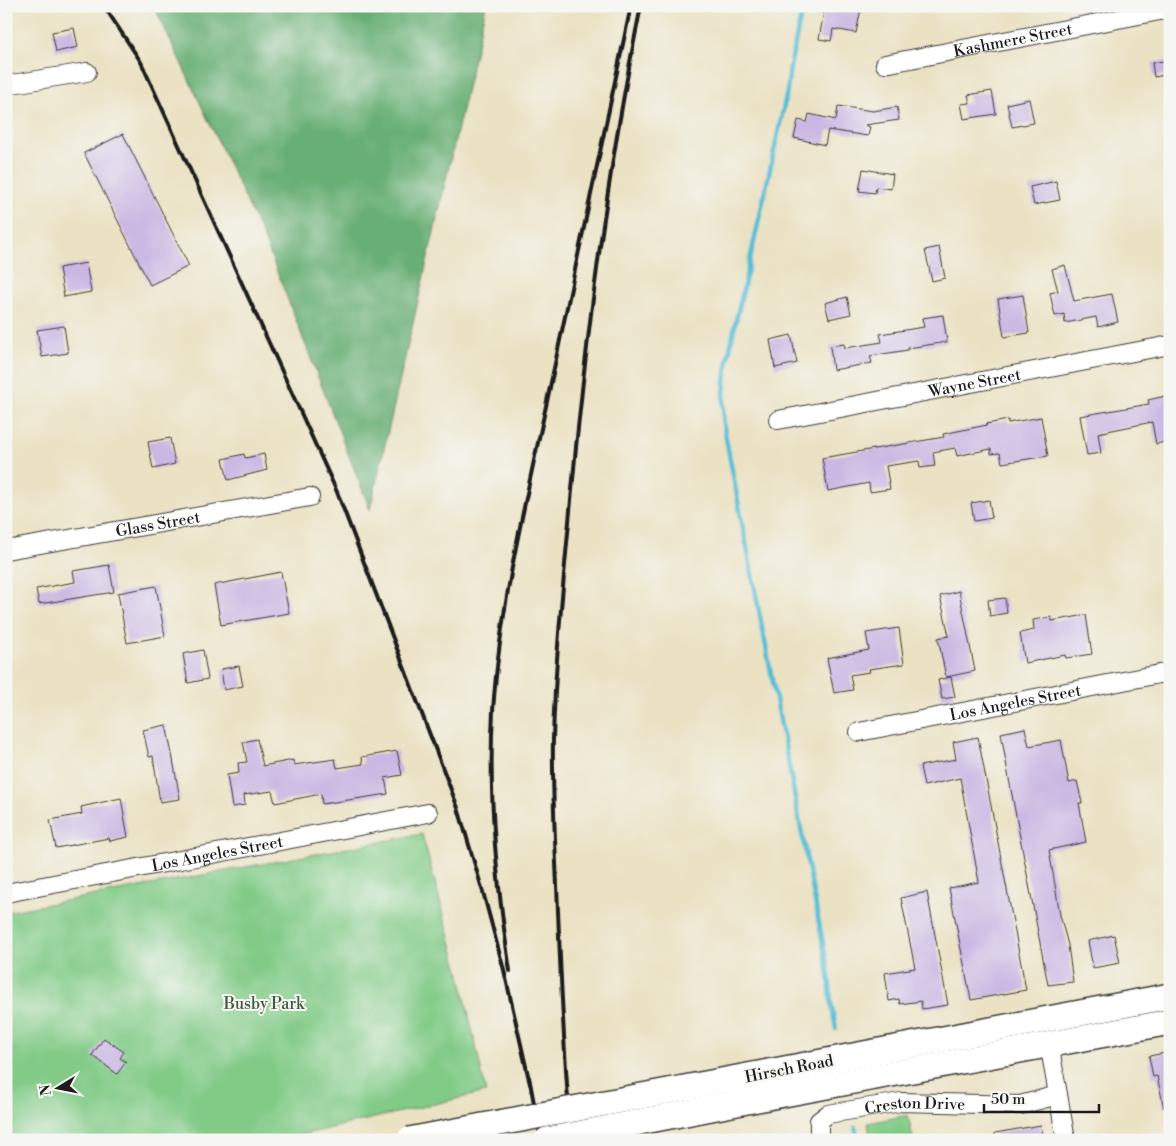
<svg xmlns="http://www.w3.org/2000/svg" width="1176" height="1146" viewBox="0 0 1176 1146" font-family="'Libre Bodoni',serif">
	<rect width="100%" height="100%" fill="#f6f6f2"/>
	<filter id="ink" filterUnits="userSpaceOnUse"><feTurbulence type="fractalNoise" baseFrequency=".02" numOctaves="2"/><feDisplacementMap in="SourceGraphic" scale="10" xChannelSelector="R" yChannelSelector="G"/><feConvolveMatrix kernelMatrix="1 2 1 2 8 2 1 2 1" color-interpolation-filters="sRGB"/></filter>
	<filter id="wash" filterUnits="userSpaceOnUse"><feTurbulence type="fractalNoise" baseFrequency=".0096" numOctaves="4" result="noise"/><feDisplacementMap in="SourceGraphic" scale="20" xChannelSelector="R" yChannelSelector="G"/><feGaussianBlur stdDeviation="1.12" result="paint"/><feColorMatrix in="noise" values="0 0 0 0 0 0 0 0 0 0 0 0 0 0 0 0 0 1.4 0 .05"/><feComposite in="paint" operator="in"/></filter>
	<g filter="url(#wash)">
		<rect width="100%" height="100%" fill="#ebe2c4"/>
		<g fill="#81cb87" stroke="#4e7452">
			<path d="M422,834l38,141 26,117 -206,48h-268l-6,-38v-190z"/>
			<path d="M908,1115l5,25h-42l-3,-17z"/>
		</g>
		<path fill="#68af74" stroke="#426648" d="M154,6h332l-116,504 -107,-274z"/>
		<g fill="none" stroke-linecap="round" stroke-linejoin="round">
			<g stroke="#56bdd4" stroke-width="4.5">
				<path d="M803,6l-13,61 -3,24c-13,62 -27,124 -41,186 -11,50 -26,100 -22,151l105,547 2,26 5,28"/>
				<path d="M855,1127l3,13"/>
			</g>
		</g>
		<g id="blocks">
			<g fill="#cab7e3">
				<path d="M825,6h19l17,3 -5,24 -23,-4 -2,12 -12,-2z"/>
				<path d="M74,28l4,19 -22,5 -4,-20z"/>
				<path d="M1170,60v14l-16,3 -2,-14z"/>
				<path d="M992,91l4,23 -32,5 -3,-15 9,-1 -2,-8z"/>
				<path d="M1029,99l5,24 -22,4 -5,-23z"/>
				<path d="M838,106l35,5 24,-4 2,13 -34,5 5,2 -2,9 -40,-6 -3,15 -31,-7 4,-18 9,2 2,-8 27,6z"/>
				<path d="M123,134l66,132 -39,19 -66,-132z"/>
				<path d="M863,169l30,5 -2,15 -15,-2 -1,6 -16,-2z"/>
				<path d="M1056,181l4,19 -26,5 -4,-18z"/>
				<path d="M939,247l6,31 -13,3 -7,-31z"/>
				<path d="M86,263l5,29 -27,5 -5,-29z"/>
				<path d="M1065,265l9,36 38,-7 6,28 -20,5 -2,-10 -31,6 -1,-9 -9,2 -5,-23 8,-2 -6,-22z"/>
				<path d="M1023,295l6,38 -25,4 -6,-38z"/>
				<path d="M847,297l4,17 -22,5 -4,-16z"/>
				<path d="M943,315l4,27 -39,6v2l-38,6 2,7 -39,7 -3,-24 14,-2 1,4 37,-6 -2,-8 44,-7 -2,-9z"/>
				<path d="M64,326l4,27 -26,4 -5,-27z"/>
				<path d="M791,335l6,28 -22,5 -5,-28z"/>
				<path d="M1170,395v46l-14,3 -4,-22 -54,11 3,20 -14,2 -7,-39 69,-12 -1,-4z"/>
				<path d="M1041,417l7,39 -46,7 -2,-10 -9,1v-5l-34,7 -2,-8 -22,4 2,14 -15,2 -1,-7 -33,5 4,23 -20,3 -1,-9 -41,8 -6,-33 122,-21 -1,-3 44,-9 -1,-1 22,-4v3z"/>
				<path d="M170,438l5,26 -22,5 -5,-27z"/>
				<path d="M244,454l1,4 19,-4 3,16 -39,10 -5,-21z"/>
				<path d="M989,500l3,18 -18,3 -3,-18z"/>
				<path d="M109,565l5,27 -75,12 -3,-15 39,-7 -2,-11z"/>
				<path d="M281,572l8,41 -68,12 -7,-40z"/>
				<path d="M156,586l9,50 -38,7 -9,-50z"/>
				<path d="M959,591l16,80 -29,6 -8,-39 11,-2 -9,-40z"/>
				<path d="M1005,598l2,15 -17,3 -2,-16z"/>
				<path d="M1086,615l6,39 -26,4 -1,-3 -40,8 -5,-30 14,-3 -1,-10 18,-3 1,4z"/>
				<path d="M899,628l5,36 -35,5 1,3 -20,3 3,15 -19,3 -7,-35 42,-8 -3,-17z"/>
				<path d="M203,650l5,29 -20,4 -5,-29z"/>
				<path d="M239,666l4,20 -19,4 -3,-21z"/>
				<path d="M951,677l4,20 -13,2 -4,-19z"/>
				<path d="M166,725l6,29 8,45 -20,3 -7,-46 -4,1 -6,-27z"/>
				<path d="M1025,728l4,18 32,-6 8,43 8,-2 5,22h-3l7,39 -37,8 11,65 8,30 5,37 -25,3 -39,-206 -8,-46z"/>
				<path d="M978,737l48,253 -55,10 -22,-112 30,-6 -18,-99 -1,-5 -36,8 -4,-20 36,-7 -3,-17z"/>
				<path d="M257,739l6,27 30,-6 1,5 41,-6 2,9 26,-4 -1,-7 35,-6 5,24 -17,3 3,16 -66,10 -1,-10 -46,9 -3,-12 -28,4 1,10 -13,2 -5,-32 12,-2 -1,-10 9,-1 -4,-20z"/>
				<path d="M121,798l7,39 -18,4 -1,-3 -53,10 -6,-28 32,-6 -1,-7z"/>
				<path d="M927,892l21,113 -26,4 -1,-8 -21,3 -1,-5 -10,2 -4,-28 30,-5 -14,-70z"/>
				<path d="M1114,935l6,28 -27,5 -5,-27z"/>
				<path d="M104,1038l20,14 -4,6 6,4 -9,12 -25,-19z"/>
				<path d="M1170,1052v55l-6,1 -7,-32 -4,1 -4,-21z"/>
				<path d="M1041,1125l3,15h-49v-7z"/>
			</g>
		</g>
	</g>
	<g filter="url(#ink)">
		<use href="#blocks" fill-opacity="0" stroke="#3b3a35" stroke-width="1"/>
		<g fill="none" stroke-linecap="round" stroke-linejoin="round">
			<defs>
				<g id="minor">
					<path id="s1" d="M885,64l285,-55"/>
					<path d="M6,85l81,-13"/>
					<path id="s2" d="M778,420l392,-75"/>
					<path id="s3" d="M6,550l304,-53"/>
					<path id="s4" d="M859,732l311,-60"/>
					<path id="s5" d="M6,893l422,-80"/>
					<path d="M1049,1043l17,97"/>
					<path id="s6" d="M819,1140v-19l9,-7 73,-12 119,3 38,-10"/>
				</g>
				<g id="secondary">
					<path d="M769,1072l401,-76"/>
					<path d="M773,1096l397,-74"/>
				</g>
			</defs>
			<use href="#minor" stroke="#3b3a35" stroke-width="20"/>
			<use href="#secondary" stroke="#3b3a35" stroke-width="28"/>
			<use href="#minor" stroke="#fff" stroke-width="18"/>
			<use href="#secondary" stroke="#fff" stroke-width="25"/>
			<g stroke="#1c1c1c" stroke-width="4">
				<path d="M104,6l37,56 196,430 121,316 25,84 21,78 26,114"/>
				<path d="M510,971c-13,-86 -22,-172 -17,-260 7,-103 31,-204 53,-305 28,-133 57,-266 85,-400"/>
				<path d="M529,1077l12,63"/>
				<path d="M571,1140c-6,-76 -10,-153 -13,-229 -2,-57 -6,-115 -5,-172 2,-76 10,-152 17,-228 15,-170 37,-338 71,-505"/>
			</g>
			<defs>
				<g id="secondary-bridge">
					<path d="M409,1140l360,-68"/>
					<path d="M547,1140l226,-44"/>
				</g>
			</defs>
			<use href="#secondary-bridge" stroke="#3b3a35" stroke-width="28" stroke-linecap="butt"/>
			<use href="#secondary-bridge" stroke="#fff" stroke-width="25"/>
		</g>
	</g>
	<g text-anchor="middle" stroke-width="4" stroke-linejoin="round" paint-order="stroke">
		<g font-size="16" fill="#1c1c1c" stroke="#f6f6f2">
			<text dy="6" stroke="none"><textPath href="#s1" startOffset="130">Kashmere Street</textPath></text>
			<text dy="6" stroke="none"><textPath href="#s2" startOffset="200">Wayne Street</textPath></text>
			<text dy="6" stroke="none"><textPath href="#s3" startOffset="154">Glass Street</textPath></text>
			<text dy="6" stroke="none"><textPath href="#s4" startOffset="159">Los Angeles Street</textPath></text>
			<text dy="6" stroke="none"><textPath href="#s5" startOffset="215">Los Angeles Street</textPath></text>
			<text transform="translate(789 1068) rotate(-11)" y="6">Hirsch Road</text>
			<text dy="6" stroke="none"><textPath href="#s6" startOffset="118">Creston Drive</textPath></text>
		</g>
		<g font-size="16" fill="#3f5941" stroke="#f6f6f2">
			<text x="264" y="1009">Busby Park</text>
		</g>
	</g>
	<rect width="1176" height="1146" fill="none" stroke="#f6f6f2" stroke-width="25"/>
	<g transform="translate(58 1088) rotate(260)" stroke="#f6f6f2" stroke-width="4" paint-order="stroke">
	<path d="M0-4L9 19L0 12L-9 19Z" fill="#1c1c1c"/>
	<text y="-8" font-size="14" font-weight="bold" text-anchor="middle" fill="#1c1c1c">N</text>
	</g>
	<path d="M984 1104v8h115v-8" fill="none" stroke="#1c1c1c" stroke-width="2.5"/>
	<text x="991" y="1104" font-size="15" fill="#1c1c1c" stroke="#f6f6f2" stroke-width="4" paint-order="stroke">50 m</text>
</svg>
